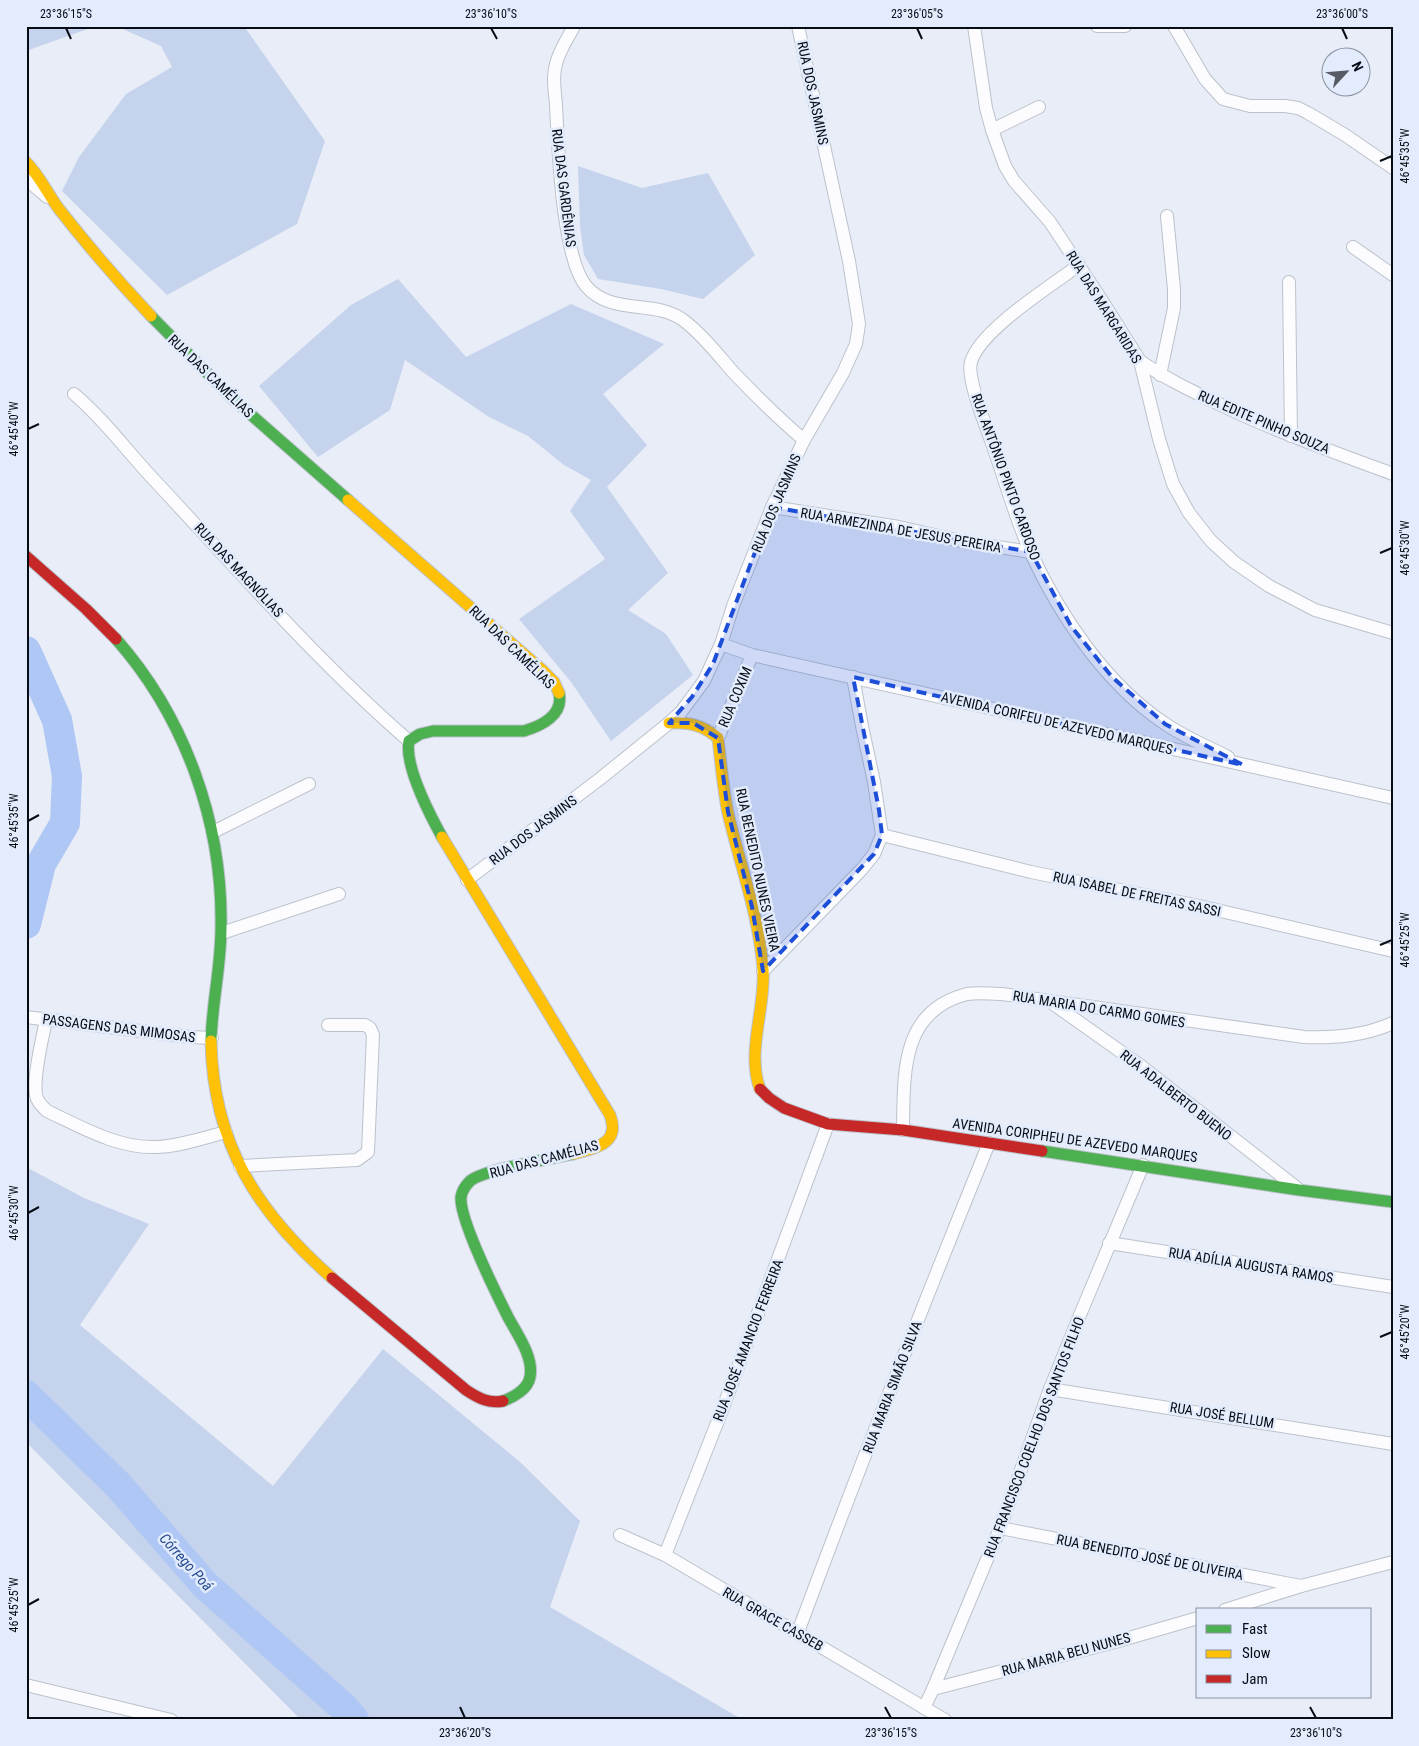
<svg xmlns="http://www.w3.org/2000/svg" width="1419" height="1746" viewBox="0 0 1419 1746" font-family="'Roboto Condensed',sans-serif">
	<rect width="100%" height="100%" fill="#e8edf7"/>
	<g fill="#c5d3ed">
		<path d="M26,26h70l-70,25z"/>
		<path d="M116,26h128l81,115 -28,83 -130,71 -105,-104 17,-34 47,-63 46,-27 -11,-21z"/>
		<path d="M578,166l64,22 66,-15 47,82 -52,44 -42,-10 -63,-10 -14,-24 -4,-29z"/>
		<path d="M398,279l68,78 105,-53 93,40 -61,50 44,51 -40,42 61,86 -40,37 38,24 27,41 -82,66 -40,-59 -52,-63 86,-60 -35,-48 21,-31 -27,-15 -36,-29 -39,-19 -84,-57 -15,50 -72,47 -59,-71 92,-81z"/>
		<path d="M26,1167l58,31 65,26 -69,101 193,161 110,-137 137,113 60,59 -30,86 193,113h-442l-275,-278z"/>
	</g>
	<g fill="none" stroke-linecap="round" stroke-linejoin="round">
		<g stroke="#afc7f4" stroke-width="30">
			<path d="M26,651l31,69 10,56 -2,47 -24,41 -15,60"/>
			<path d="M26,1395l93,91 86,99 138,122 11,13"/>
		</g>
		<defs>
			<g id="street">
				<path d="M574,26c-6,12 -15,25 -18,38 -4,14 -1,27 0,41 2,40 6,152 30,181 25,30 68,13 97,34 19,14 35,35 50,52 23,24 46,47 71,68"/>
				<path d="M974,26l12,82 6,22 13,36 9,15 36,41 49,74 41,65 19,78 14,45 16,29 22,28 23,21 35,24 46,24 78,23"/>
				<path d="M1097,26h28"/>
				<path d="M1174,26l31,53 18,20 27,7h35l13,2 10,5 37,22 48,33"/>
				<path d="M992,130l47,-23"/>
				<path d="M26,179l21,18"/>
				<path d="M1353,247l40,28"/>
				<path d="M1079,265c-28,21 -99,65 -108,97 -5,17 17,69 23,87 12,34 22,71 37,104 29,63 75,131 133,170 20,14 43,23 64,34"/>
				<path d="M1289,282l2,154"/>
				<path d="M1140,361c26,18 54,31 83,45 55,26 113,47 170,68"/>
				<path d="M1160,375l14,-67v-19l-7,-73"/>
				<path d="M74,394c31,26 55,60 83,89 81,87 162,180 252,258"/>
				<path d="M772,507l127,20 66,15 66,10"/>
				<path d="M721,644l31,11 641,143"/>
				<path d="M718,738l34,-83"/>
				<path d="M213,832l96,-48"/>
				<path d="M882,835l149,37 168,34 194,45"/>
				<path d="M467,880l134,-102 68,-55 12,-11 23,-31 17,-37 12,-38 39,-99 32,-67 39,-67 13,-29 3,-20 -10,-63 -51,-235"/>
				<path d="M222,933l117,-39"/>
				<path d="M763,971l99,-102 12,-15 8,-19 -8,-53 -12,-56 -9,-49"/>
				<path d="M1052,1003l89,63 156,122"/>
				<path d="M26,1017l164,20 22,1"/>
				<path d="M46,1020c-4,20 -13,56 -10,75 1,7 6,11 11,16 34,16 72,38 110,36 23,-1 47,-9 69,-15"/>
				<path d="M903,1130c1,-56 -3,-119 64,-136 11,-2 24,0 35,0l302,43c31,1 60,-1 89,-14"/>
				<path d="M240,1166l117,-6 11,-8 5,-117 -3,-7 -5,-3h-37"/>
				<path d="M1109,1243l284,44"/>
				<path d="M1050,1389l343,55"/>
				<path d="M1000,1528l301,58"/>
				<path d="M620,1535l45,20 280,165"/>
				<path d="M665,1555l56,-142 107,-289"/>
				<path d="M1225,1610l76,-24 92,-24"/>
				<path d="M798,1632c61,-164 125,-327 191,-489"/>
				<path d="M26,1685l145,35"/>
				<path d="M933,1689l182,-47 83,-24"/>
				<path d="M924,1708l9,-19 67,-161 50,-139 27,-67 66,-157"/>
			</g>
			<g id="fast">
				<path d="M151,316l81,82 116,102"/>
				<path d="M116,639c69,78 107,184 105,289 0,38 -9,75 -10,113"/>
				<path d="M442,837c-12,-22 -38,-71 -33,-96l11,-7 13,-3h91c17,-5 40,-16 35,-38"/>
				<path d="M1042,1151l257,39 94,12"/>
				<path d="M503,1401c11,-4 25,-12 27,-24 4,-20 -13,-43 -22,-60 -11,-22 -49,-98 -47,-120 1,-6 5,-12 9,-16 15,-12 81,-22 103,-27"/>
			</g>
			<g id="slow">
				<path d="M26,162c14,14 21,31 33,47 29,37 60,73 92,107"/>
				<path d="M348,500l195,171 11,11 5,11"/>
				<path d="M669,723c20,-1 34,2 49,15 3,25 5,51 10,75 12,52 31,102 35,156 3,38 -17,83 -3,120"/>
				<path d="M442,837l168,278c11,29 -15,33 -37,39"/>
				<path d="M211,1041c2,103 46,171 121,237"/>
			</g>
			<g id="jam">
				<path d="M26,556l60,53 30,30"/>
				<path d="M760,1089l9,9 15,10 44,16 75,6 139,21"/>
				<path d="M332,1278l134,112c12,8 23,14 37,11"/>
			</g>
		</defs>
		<use href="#street" stroke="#bcc2cb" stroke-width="14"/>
		<use href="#fast" stroke="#bcc2cb" stroke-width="13"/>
		<use href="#slow" stroke="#bcc2cb" stroke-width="13"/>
		<use href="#jam" stroke="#bcc2cb" stroke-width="13"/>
		<use href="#street" stroke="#fcfcfe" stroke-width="12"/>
		<use href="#fast" stroke="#4caf50" stroke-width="11"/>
		<use href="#slow" stroke="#ffc107" stroke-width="11"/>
		<use href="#jam" stroke="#c62828" stroke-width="11"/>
	</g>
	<path fill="#1d4ed8" fill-opacity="0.2" stroke="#1d4ed8" stroke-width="4" stroke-dasharray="10 6" stroke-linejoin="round" d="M772,507l259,45 40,74 41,51 53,47 78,41 -390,-88 26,133 3,25 -8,19 -111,117 -11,-64 -24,-95 -10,-74 -25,-15h-24l23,-26 21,-33z"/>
	<path fill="none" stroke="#070c15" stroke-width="2" d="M66,28l5,11M491,28l6,11M917,28l5,11M1342,28l5,11M1380,161l12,-5M28,429l11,-5M1380,553l12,-5M28,821l11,-6M1380,945l12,-5M28,1213l11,-6M1380,1337l12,-5M28,1605l11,-6M460,1707l5,11M885,1707l6,11M1310,1707l6,11"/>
	<g text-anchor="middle" stroke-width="5" stroke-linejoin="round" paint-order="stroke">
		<g font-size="14" fill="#070c15" stroke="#e2ecfd">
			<text transform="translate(813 93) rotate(78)" y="5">RUA DOS JASMINS</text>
			<text transform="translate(564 188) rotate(83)" y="5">RUA DAS GARDÊNIAS</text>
			<text transform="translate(1104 307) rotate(58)" y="5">RUA DAS MARGARIDAS</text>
			<text transform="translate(211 376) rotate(44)" y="5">RUA DAS CAMÉLIAS</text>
			<text transform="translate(1264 422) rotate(23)" y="5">RUA EDITE PINHO SOUZA</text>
			<text transform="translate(1006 477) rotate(70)" y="5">RUA ANTÔNIO PINTO CARDOSO</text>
			<text transform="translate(776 503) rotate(-67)" y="5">RUA DOS JASMINS</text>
			<text transform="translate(901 530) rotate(10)" y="5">RUA ARMEZINDA DE JESUS PEREIRA</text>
			<text transform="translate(239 570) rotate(47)" y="5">RUA DAS MAGNÓLIAS</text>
			<text transform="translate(512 647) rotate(44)" y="5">RUA DAS CAMÉLIAS</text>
			<text transform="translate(735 697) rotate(-67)" y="5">RUA COXIM</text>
			<text transform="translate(1057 723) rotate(13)" y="5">AVENIDA CORIFEU DE AZEVEDO MARQUES</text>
			<text transform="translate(533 830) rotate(-37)" y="5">RUA DOS JASMINS</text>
			<text transform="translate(758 870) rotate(78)" y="5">RUA BENEDITO NUNES VIEIRA</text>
			<text transform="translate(1137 894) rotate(12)" y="5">RUA ISABEL DE FREITAS SASSI</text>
			<text transform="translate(1099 1009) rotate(9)" y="5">RUA MARIA DO CARMO GOMES</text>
			<text transform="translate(119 1028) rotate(7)" y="5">PASSAGENS DAS MIMOSAS</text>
			<text transform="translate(1176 1095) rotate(38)" y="5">RUA ADALBERTO BUENO</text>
			<text transform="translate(1075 1140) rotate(8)" y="5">AVENIDA CORIPHEU DE AZEVEDO MARQUES</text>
			<text transform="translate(544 1159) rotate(-15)" y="5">RUA DAS CAMÉLIAS</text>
			<text transform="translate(1251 1265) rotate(9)" y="5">RUA ADÍLIA AUGUSTA RAMOS</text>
			<text transform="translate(748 1340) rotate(-69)" y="5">RUA JOSÉ AMANCIO FERREIRA</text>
			<text transform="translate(892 1387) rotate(-69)" y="5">RUA MARIA SIMÃO SILVA</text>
			<text transform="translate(1222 1415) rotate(9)" y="5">RUA JOSÉ BELLUM</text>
			<text transform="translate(1034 1437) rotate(-69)" y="5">RUA FRANCISCO COELHO DOS SANTOS FILHO</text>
			<text transform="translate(1150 1557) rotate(11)" y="5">RUA BENEDITO JOSÉ DE OLIVEIRA</text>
			<text transform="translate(773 1619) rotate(30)" y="5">RUA GRACE CASSEB</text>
			<text transform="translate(1066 1654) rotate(-15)" y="5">RUA MARIA BEU NUNES</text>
		</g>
		<g font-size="15" font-style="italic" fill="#284c91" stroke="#e2ecfd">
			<text transform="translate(186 1562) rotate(48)" y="5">Córrego Poá</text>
		</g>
	</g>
	<rect width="1419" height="1746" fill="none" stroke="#e2ecfd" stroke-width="55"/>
	<rect x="1196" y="1608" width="175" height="90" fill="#e2ecfd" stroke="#8a92a0"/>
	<rect x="1206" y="1625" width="25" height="8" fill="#4caf50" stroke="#8a92a0"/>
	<text x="1242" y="1634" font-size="15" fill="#070c15">Fast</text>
	<rect x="1206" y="1650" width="25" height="8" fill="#ffc107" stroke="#8a92a0"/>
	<text x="1242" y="1658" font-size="15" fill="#070c15">Slow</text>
	<rect x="1206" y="1675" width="25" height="8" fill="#c62828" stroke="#8a92a0"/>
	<text x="1242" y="1684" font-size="15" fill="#070c15">Jam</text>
	<g transform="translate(1346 72) rotate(64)"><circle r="24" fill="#e2ecfd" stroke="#8a92a0"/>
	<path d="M0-4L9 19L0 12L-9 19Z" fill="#565b64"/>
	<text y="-8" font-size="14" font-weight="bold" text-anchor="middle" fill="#070c15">N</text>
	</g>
	<rect x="28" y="28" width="1364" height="1690" fill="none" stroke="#070c15" stroke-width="2"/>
	<g font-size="12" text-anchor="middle" fill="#070c15">
		<text x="66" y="18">23°36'15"S</text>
		<text x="491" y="18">23°36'10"S</text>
		<text x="917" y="18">23°36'05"S</text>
		<text x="1342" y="18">23°36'00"S</text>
		<text transform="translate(1405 156) rotate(-90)" y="4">46°45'35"W</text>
		<text transform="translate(14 429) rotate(-90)" y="4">46°45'40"W</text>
		<text transform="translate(1405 548) rotate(-90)" y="4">46°45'30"W</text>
		<text transform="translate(14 821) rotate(-90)" y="4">46°45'35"W</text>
		<text transform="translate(1405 940) rotate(-90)" y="4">46°45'25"W</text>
		<text transform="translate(14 1213) rotate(-90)" y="4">46°45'30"W</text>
		<text transform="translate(1405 1332) rotate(-90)" y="4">46°45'20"W</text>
		<text transform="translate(14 1605) rotate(-90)" y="4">46°45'25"W</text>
		<text x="465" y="1737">23°36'20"S</text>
		<text x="891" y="1737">23°36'15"S</text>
		<text x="1316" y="1737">23°36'10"S</text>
	</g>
</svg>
